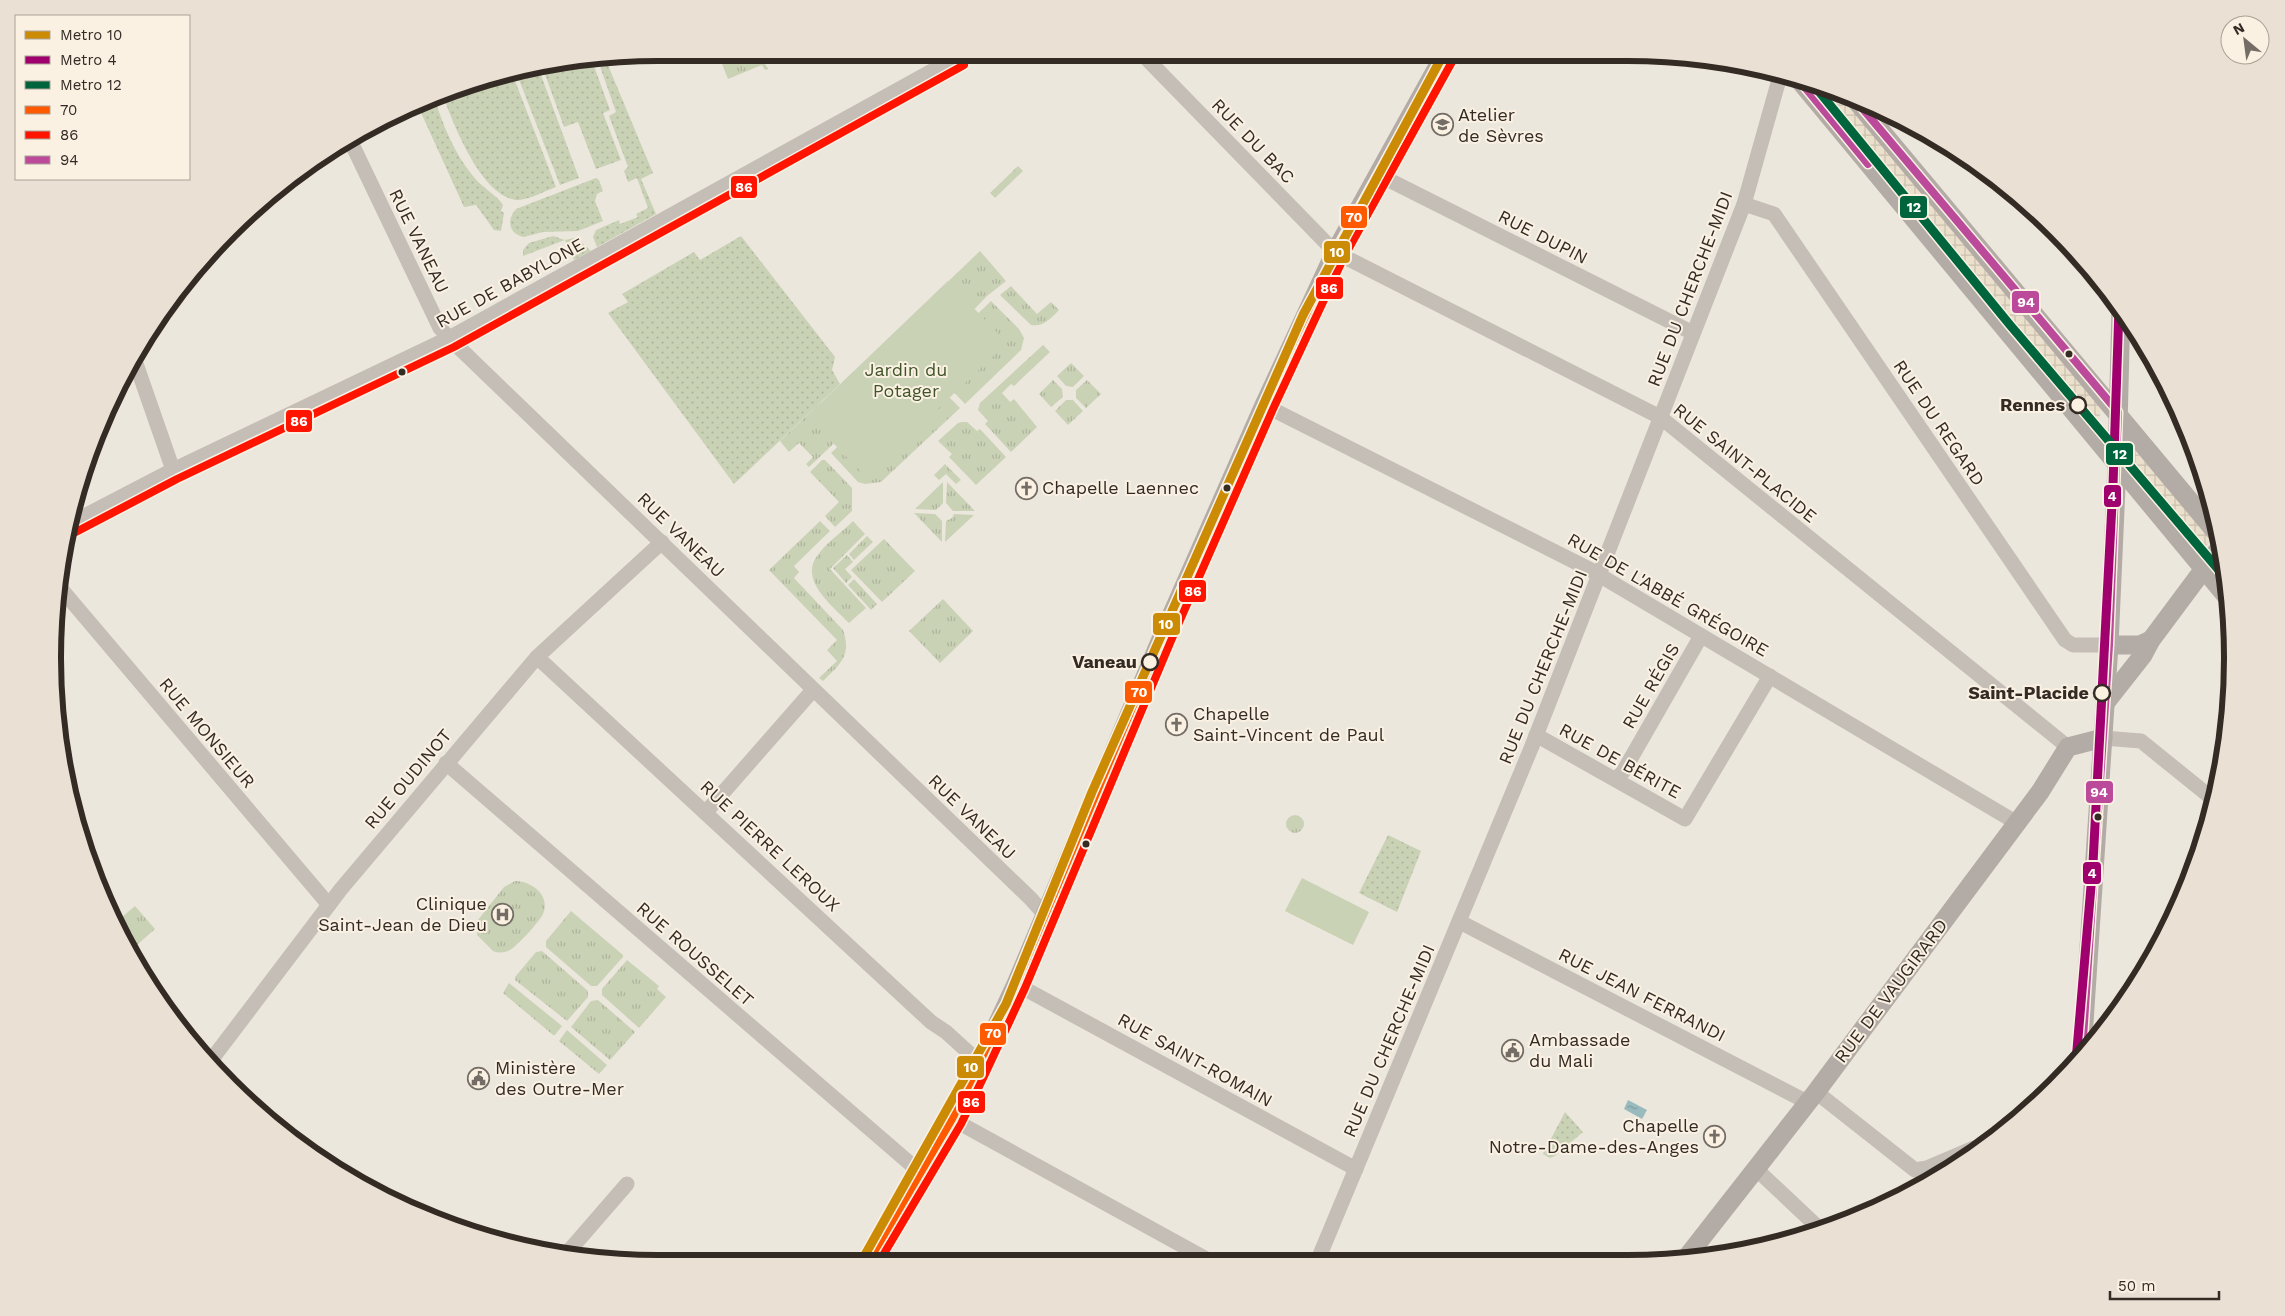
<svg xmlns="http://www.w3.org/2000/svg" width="2285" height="1316" viewBox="0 0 2285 1316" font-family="'Work Sans',sans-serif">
	<defs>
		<pattern id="grass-tufts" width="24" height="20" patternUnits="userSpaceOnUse" patternTransform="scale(1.25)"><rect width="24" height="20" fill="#cad2b6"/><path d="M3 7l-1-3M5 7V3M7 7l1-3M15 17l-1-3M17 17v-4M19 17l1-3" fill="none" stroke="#aeb49c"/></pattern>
		<pattern id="garden-dots" width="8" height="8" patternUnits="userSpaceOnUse" patternTransform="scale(1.25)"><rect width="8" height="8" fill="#cad2b6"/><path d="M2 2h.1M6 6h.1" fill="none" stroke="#aeb49c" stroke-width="1.8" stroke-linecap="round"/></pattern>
		<pattern id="plaza-grid" width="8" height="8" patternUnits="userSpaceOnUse" patternTransform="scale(1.25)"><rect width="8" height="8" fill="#ebe0cb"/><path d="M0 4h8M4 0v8" fill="none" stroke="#cac0ae"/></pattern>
		<pattern id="water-ripples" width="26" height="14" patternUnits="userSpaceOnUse" patternTransform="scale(1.25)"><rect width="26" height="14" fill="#99bbbe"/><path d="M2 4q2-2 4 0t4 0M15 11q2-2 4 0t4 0" fill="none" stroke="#7e989a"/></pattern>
	</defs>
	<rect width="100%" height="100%" fill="#ece7dd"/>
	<g fill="url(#grass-tufts)">
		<path d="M739,57c13,0 23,-1 29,12l-3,1 -3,-5 -34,14 -6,-15z"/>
		<path d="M1018,166l5,5 -28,27 -5,-5z"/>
		<path d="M980,251l26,30 -19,15 -26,27 -135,75z"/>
		<path d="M1011,286l26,28 14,-12 8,8c-8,8 -15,17 -28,15l-31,-30z"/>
		<path d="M991,301l28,28 5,9 -3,12 -56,54 -20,-21 19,-56z"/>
		<path d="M1043,345l7,7 -36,34 -3,-2 -9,9 8,9 4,-3 23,28 -26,25 -26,-28 3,-3 -10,-11 2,-7z"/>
		<path d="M1071,363l13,13 -11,11 -7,-1 -9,-10z"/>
		<path d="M1053,380l9,9 1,8 -12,10 -12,-13z"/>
		<path d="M1087,380l14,14 -15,14 -10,-10v-8z"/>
		<path d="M940,388l20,20 -79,74 -16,2 -7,-2 -27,-29 20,-19z"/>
		<path d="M1066,400h7l10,11 -15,14 -13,-14z"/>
		<path d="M821,402l27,28 -39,37 -3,-3 7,-7 -14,-14 -10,9 -9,-11z"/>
		<path d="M962,422h5l10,9 3,-2 26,28 -30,28 -27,-28 3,-3 -14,-13 20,-18z"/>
		<path d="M822,460h3l27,28v23l-17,16 -10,-11 14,-14 -29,-30z"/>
		<path d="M945,464l16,16 -5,4 -10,-10 -7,6 -5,-5z"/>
		<path d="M943,482v21l-7,7 -21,-1z"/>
		<path d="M947,482l28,29h-22l-7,-8z"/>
		<path d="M914,513l21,1 7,7v21z"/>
		<path d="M954,514l20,1 -29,27 1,-21 6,-3z"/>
		<path d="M820,521l10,10 -36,35 5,6 -5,6 49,52c9,26 -3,34 -20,51l-4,-3 18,-17 -10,-11 10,-10 -68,-70z"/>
		<path d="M853,521l12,13 -35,35 36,39 -17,15c-15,-16 -50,-42 -32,-67 9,-13 25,-24 36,-35z"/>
		<path d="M867,536l6,6 -19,18 -5,-6z"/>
		<path d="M884,539l31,32 -33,31 -31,-32z"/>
		<path d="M847,555l6,7 -8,7 7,8 -6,6 -13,-15z"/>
		<path d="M854,579l23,25 -6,6 -23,-25z"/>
		<path d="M943,599l30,32 -33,32 -31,-32z"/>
		<circle cx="1295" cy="824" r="9"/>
		<path d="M515,881c16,0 36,14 28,33 -4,8 -27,34 -35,37 -5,2 -10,2 -15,0l-16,-16 1,-15 26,-33z"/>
		<path d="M135,906l20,23 -26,23 -14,-29z"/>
		<path d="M571,911l52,44v2l-26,29h-6l-45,-39v-6z"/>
		<path d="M542,951l46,40v6l-21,24 -52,-41v-3l21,-25z"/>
		<path d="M627,960l32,26 -2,3 9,8 -27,31 -37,-33v-6z"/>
		<path d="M509,983l53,43 -7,9h-2l-50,-42z"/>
		<path d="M598,1000l37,32 -25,28 -39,-33 20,-26z"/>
		<path d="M567,1030l40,35 -8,9 -40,-33z"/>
	</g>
	<g fill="#cad2b6">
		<path d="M948,281l59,62 -141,134 -59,-61z"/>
		<path d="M1302,878l67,34 -16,33 -68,-34z"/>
	</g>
	<g fill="url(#garden-dots)">
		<path d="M579,58h12l19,52 -7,3 18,47 -25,9 -18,-47 -14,5 -22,-61z"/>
		<path d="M597,58h8l48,115 -12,6 15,35 -59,33 -4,-10 3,-7 23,-10 1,4 18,-7 -2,-3 12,-6 -11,-30 -9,4 -4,-11 4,-4 -19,-51 7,-4z"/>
		<path d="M538,67l41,111 -19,7 -44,-113z"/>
		<path d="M512,73l44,114c-11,4 -25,12 -37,13 -37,0 -67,-79 -77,-107l22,-8z"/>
		<path d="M434,97c9,28 20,56 39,79 9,12 23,18 30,29l-2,6 3,2 -3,18 -7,-1 -18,-25 -12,2 -47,-103z"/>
		<path d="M596,178l3,2 4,11 -6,3 -2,7 8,20 -25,10 -35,1 -19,5c-15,-3 -18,-17 -8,-28z"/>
		<path d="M553,236l12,4 9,-2 5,2 12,11 -17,9 -9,-20 -42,16v-6l6,-7z"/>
		<path d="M741,236l94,121 -3,13 8,14 -106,100 -126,-171 20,-11 -6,-8 72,-42 6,8z"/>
		<path d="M1388,835l33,16 -24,61 -38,-19z"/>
		<path d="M1565,1112l18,20 -28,24 -5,2 -7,-4z"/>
	</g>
	<g fill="url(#plaza-grid)">
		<path d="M1807,82l14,3 20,9 257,309 3,5 -2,16 -3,1z"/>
		<path d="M2133,448l76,87v8l-5,5 -6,1 -66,-81z"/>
	</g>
	<path fill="url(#water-ripples)" d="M1628,1100l19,10 -5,9 -18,-10z"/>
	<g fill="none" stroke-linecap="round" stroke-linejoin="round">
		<g stroke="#c4beb7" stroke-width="15">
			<path d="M1427,55l13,8"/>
			<path d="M1144,56l191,196 325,165 408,330"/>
			<path d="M350,140l90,188 9,10 582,561 14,16"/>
			<path d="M1377,174l316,159"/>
			<path d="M1744,204l30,10 291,426 8,5h36"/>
			<path d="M134,358l39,112"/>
			<path d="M1264,405l325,164 428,254"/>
			<path d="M69,524l104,-54 276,-132 510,-282"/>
			<path d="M57,584l272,321"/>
			<path d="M537,657l394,365 15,10 33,30"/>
			<path d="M1536,735l149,84 85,-143"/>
			<path d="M2103,738l38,3 73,59"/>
			<path d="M446,763l475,410"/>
			<path d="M1616,779l7,-7 78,-136"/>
			<path d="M706,812l107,-122"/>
			<path d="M1460,922l347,180"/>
			<path d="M1016,984l340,185"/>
			<path d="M209,1063l132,-174 196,-232 125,-115"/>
			<path d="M1816,1092l99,78 12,-2 47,-20"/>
			<path d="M952,1119l260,143"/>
			<path d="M1755,1168l67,63"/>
			<path d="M568,1252l59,-68"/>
			<path d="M1317,1262l215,-516 212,-542 36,-128"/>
		</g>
		<g stroke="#b3aca6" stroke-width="19">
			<path d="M1799,80l428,517"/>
			<path d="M1857,102l363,435"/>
			<path d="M2109,645h31l11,-5"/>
			<path d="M2106,702l37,-47 8,-15 70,-94"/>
			<path d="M2082,1053l27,-408 8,-180 4,-156"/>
			<path d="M1686,1258l130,-166 224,-300 28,-45 35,-9"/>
			<path d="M868,1262l84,-143 24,-49 40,-86 148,-352 100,-227 71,-153 109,-197"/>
		</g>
		<defs>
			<path id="bus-1" d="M868,1262l84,-143 24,-49 40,-86 148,-352 100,-227 71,-153 109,-197"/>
			<g id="bus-2">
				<path d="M74,533l103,-54 277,-132 510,-282"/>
				<path d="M879,1262l82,-138 24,-50 40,-86 148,-352 100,-227 71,-152 109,-197"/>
			</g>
			<g id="bus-3">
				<path d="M1799,80l69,84"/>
				<path d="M1857,102l261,310 -9,233 -27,408"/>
			</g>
		</defs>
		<use href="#bus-1" stroke="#faf1e3" stroke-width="11"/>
		<use href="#bus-2" stroke="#faf1e3" stroke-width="11"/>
		<use href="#bus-3" stroke="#faf1e3" stroke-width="11"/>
		<use href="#bus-1" stroke="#ff5a00" stroke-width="8"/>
		<use href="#bus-2" stroke="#ff1400" stroke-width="8"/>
		<use href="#bus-3" stroke="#bb4a9b" stroke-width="8"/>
		<defs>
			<path id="metro-1" d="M861,1262l145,-258 86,-212 211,-477 140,-260"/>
			<path id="metro-2" d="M2076,1061l17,-198 20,-378 6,-177"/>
			<path id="metro-3" d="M1812,83l198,242 214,251"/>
		</defs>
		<use href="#metro-1" stroke="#faf1e3" stroke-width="12"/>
		<use href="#metro-2" stroke="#faf1e3" stroke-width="12"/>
		<use href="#metro-3" stroke="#faf1e3" stroke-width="12"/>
		<use href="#metro-1" stroke="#cb8b04" stroke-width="9"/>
		<use href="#metro-2" stroke="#a0006e" stroke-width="9"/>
		<use href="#metro-3" stroke="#00643c" stroke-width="9"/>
	</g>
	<defs>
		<symbol id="university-ring" viewBox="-11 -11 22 22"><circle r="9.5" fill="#faf1e3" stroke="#746d65" stroke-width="1.5"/><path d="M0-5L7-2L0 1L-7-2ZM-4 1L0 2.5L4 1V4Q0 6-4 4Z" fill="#746d65"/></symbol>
		<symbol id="church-ring" viewBox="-11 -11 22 22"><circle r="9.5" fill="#faf1e3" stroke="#746d65" stroke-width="1.5"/><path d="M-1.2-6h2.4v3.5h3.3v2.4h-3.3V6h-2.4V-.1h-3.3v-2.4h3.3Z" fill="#746d65"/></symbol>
		<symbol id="hospital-ring" viewBox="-11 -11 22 22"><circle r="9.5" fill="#faf1e3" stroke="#746d65" stroke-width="1.5"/><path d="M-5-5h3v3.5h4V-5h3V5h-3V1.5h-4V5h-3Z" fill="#746d65"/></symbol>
		<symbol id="civic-ring" viewBox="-11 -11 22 22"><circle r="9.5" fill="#faf1e3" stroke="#746d65" stroke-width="1.5"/><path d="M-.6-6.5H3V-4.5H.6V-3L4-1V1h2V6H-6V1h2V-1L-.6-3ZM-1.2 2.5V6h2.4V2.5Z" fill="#746d65"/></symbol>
	</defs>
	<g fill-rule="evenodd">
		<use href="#university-ring" x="1430" y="112" width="25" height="25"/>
		<use href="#church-ring" x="1014" y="476" width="25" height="25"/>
		<use href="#church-ring" x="1164" y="712" width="25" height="25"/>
		<use href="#hospital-ring" x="490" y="902" width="25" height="25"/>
		<use href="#civic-ring" x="1500" y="1038" width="25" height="25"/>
		<use href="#civic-ring" x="466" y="1066" width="25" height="25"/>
		<use href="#church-ring" x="1702" y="1124" width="25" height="25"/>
	</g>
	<g fill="#342b25" stroke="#faf1e3" stroke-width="2">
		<circle cx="2069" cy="354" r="4.5"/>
		<circle cx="402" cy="372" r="4.5"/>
		<circle cx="1227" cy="488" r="4.5"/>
		<circle cx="2098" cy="817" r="4.5"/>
		<circle cx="1086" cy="844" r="4.5"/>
	</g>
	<g fill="#faf1e3" stroke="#342b25" stroke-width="2.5">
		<circle cx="2078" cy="405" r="8"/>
		<circle cx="1150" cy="662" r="8"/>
		<circle cx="2102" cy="693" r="8"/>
	</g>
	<g text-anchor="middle" stroke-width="4" stroke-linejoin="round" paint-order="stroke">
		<g font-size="18" fill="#342b25" stroke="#faf1e3" text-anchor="start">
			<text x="1458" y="121">Atelier<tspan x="1458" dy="21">de Sèvres</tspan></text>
			<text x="1042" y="494">Chapelle Laennec</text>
			<text x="1193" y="720">Chapelle<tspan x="1193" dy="21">Saint-Vincent de Paul</tspan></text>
			<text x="487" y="910" text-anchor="end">Clinique<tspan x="487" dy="21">Saint-Jean de Dieu</tspan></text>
			<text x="1529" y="1046">Ambassade<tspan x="1529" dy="21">du Mali</tspan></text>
			<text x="495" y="1074">Ministère<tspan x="495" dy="21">des Outre-Mer</tspan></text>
			<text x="1699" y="1132" text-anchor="end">Chapelle<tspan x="1699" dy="21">Notre-Dame-des-Anges</tspan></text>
		</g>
		<g font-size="18" fill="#342b25" stroke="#faf1e3">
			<text transform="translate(1253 141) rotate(46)" y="6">RUE DU BAC</text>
			<text transform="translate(1543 237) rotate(27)" y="6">RUE DUPIN</text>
			<text transform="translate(419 241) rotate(64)" y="6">RUE VANEAU</text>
			<text transform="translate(510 283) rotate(-29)" y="6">RUE DE BABYLONE</text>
			<text transform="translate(1690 289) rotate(-69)" y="6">RUE DU CHERCHE-MIDI</text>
			<text transform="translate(1939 423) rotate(56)" y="6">RUE DU REGARD</text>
			<text transform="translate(1745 463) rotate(39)" y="6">RUE SAINT-PLACIDE</text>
			<text transform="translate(681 535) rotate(44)" y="6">RUE VANEAU</text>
			<text transform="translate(1668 595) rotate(30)" y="6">RUE DE L'ABBÉ GRÉGOIRE</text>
			<text transform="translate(1543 667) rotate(-68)" y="6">RUE DU CHERCHE-MIDI</text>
			<text transform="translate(1651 686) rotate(-60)" y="6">RUE RÉGIS</text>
			<text transform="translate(207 733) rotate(50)" y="6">RUE MONSIEUR</text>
			<text transform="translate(1620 761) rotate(29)" y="6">RUE DE BÉRITE</text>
			<text transform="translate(408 779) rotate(-50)" y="6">RUE OUDINOT</text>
			<text transform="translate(972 817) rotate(44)" y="6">RUE VANEAU</text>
			<text transform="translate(770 846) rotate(43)" y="6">RUE PIERRE LEROUX</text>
			<text transform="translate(695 954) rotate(41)" y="6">RUE ROUSSELET</text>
			<text transform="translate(1891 991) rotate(-53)" y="6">RUE DE VAUGIRARD</text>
			<text transform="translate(1642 995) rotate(27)" y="6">RUE JEAN FERRANDI</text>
			<text transform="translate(1389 1041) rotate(-67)" y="6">RUE DU CHERCHE-MIDI</text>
			<text transform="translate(1195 1060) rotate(29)" y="6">RUE SAINT-ROMAIN</text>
		</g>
		<g font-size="18" fill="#3f5428" stroke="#faf1e3">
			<text x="906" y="376">Jardin du<tspan x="906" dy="21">Potager</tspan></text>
		</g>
		<g font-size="18" font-weight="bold" fill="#342b25" stroke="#faf1e3" text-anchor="end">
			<text x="2065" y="411">Rennes</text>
			<text x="1137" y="668">Vaneau</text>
			<text x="2089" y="699">Saint-Placide</text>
		</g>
	</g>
	<path d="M0 0H2285V1316H0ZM658 61H1627A597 597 0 0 1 2224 658V658A597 597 0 0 1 1627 1255H658A597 597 0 0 1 61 658V658A597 597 0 0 1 658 61Z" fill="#eae1d4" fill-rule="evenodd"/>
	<path fill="none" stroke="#342b25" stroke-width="6" d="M658 61H1627A597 597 0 0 1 2224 658V658A597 597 0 0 1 1627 1255H658A597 597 0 0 1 61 658V658A597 597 0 0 1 658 61Z"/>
	<g stroke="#faf1e3" stroke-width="2">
		<rect x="730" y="175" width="28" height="24" rx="5" fill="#ff1400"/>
		<rect x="1899" y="195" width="29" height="24" rx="5" fill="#00643c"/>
		<rect x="1340" y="205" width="28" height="24" rx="5" fill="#ff5a00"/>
		<rect x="1323" y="240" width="28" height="24" rx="5" fill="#cb8b04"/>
		<rect x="1315" y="276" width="29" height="24" rx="5" fill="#ff1400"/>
		<rect x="2011" y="290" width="29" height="24" rx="5" fill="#bb4a9b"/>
		<rect x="285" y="409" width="28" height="24" rx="5" fill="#ff1400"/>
		<rect x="2105" y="442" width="29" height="24" rx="5" fill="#00643c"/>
		<rect x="2103" y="484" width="19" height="24" rx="5" fill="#a0006e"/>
		<rect x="1178" y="579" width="29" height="24" rx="5" fill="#ff1400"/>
		<rect x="1152" y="612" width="29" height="24" rx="5" fill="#cb8b04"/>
		<rect x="1124" y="680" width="29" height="24" rx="5" fill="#ff5a00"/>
		<rect x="2085" y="780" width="29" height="24" rx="5" fill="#bb4a9b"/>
		<rect x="2082" y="861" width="20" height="24" rx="5" fill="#a0006e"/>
		<rect x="979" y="1022" width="28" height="24" rx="5" fill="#ff5a00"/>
		<rect x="956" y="1055" width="29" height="24" rx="5" fill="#cb8b04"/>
		<rect x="957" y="1090" width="29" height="24" rx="5" fill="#ff1400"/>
	</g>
	<g font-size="14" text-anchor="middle" font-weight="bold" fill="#fff">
		<text x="744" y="192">86</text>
		<text x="1914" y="212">12</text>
		<text x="1354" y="222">70</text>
		<text x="1337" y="257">10</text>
		<text x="1329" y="293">86</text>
		<text x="2026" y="307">94</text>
		<text x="299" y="426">86</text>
		<text x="2120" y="459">12</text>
		<text x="2112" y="501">4</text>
		<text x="1193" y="596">86</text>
		<text x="1166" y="629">10</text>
		<text x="1139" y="697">70</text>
		<text x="2099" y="797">94</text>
		<text x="2092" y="878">4</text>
		<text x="993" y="1038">70</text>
		<text x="971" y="1072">10</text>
		<text x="971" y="1107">86</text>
	</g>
	<rect x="15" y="15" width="175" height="165" fill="#faf1e3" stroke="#aba297"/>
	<rect x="25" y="31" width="25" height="8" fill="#cb8b04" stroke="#aba297"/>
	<text x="60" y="40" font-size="15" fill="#342b25">Metro 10</text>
	<rect x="25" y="56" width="25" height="8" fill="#a0006e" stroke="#aba297"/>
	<text x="60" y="65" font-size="15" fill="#342b25">Metro 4</text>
	<rect x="25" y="81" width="25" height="8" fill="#00643c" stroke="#aba297"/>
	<text x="60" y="90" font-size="15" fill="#342b25">Metro 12</text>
	<rect x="25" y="106" width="25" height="8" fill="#ff5a00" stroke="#aba297"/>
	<text x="60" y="115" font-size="15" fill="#342b25">70</text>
	<rect x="25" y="131" width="25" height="8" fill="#ff1400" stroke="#aba297"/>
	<text x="60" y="140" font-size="15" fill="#342b25">86</text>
	<rect x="25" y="156" width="25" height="8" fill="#bb4a9b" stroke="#aba297"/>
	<text x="60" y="165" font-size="15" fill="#342b25">94</text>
	<g transform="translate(2245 40) rotate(331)"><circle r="24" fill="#faf1e3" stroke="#aba297"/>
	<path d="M0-4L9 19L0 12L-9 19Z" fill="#746d65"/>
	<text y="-8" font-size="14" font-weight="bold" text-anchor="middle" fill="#342b25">N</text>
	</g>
	<path d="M2110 1291v8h109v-8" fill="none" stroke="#342b25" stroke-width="2.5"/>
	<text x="2118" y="1291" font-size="15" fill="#342b25" stroke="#faf1e3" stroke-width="4" paint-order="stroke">50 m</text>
</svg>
